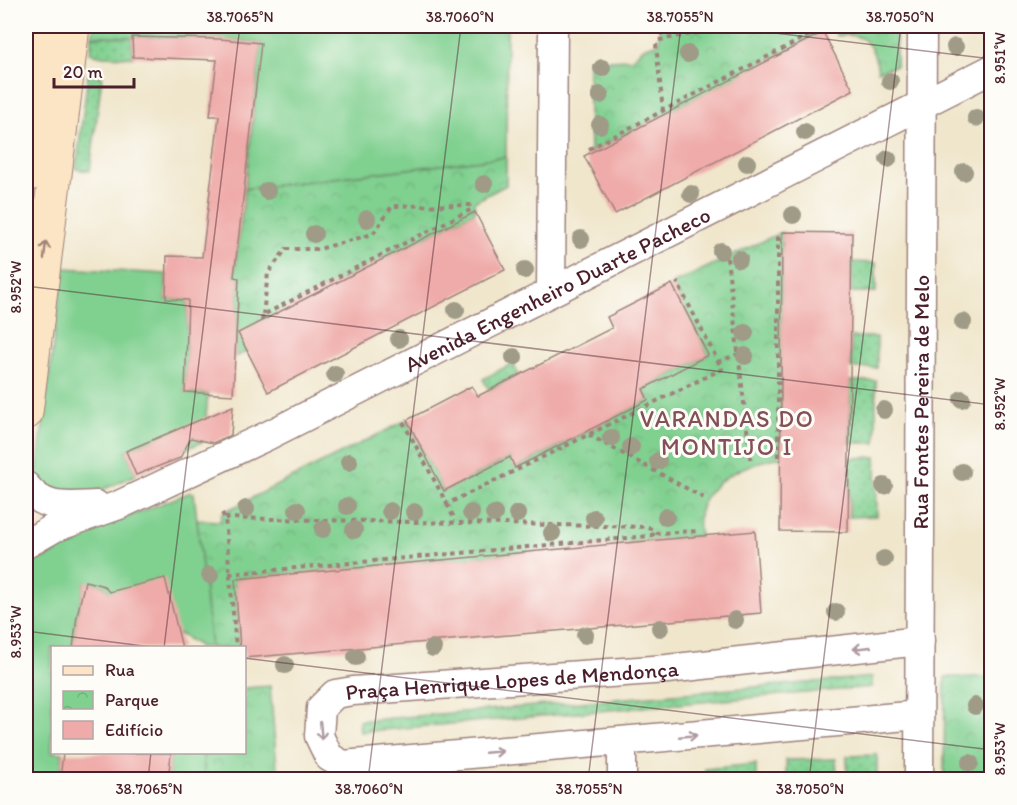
<svg xmlns="http://www.w3.org/2000/svg" width="1017" height="805" viewBox="0 0 1017 805" font-family="Itim,sans-serif">
	<defs>
		<pattern id="park-crowns" width="20" height="18" patternUnits="userSpaceOnUse" patternTransform="scale(1.5)"><rect width="20" height="18" fill="#80d090"/><path d="M2 6a3 3 0 1 1 6 0M12 15a3 3 0 1 1 6 0" fill="none" stroke="#70b27c"/></pattern>
		<pattern id="garden-dots" width="8" height="8" patternUnits="userSpaceOnUse" patternTransform="scale(1.5)"><rect width="8" height="8" fill="#80d090"/><path d="M2 2h.1M6 6h.1" fill="none" stroke="#70b27c" stroke-width="1.8" stroke-linecap="round"/></pattern>
	</defs>
	<rect width="100%" height="100%" fill="#fdfcf7"/>
	<filter id="ink" filterUnits="userSpaceOnUse"><feTurbulence type="fractalNoise" baseFrequency=".0167" numOctaves="2"/><feDisplacementMap in="SourceGraphic" scale="12" xChannelSelector="R" yChannelSelector="G"/><feConvolveMatrix kernelMatrix="1 2 1 2 8 2 1 2 1" color-interpolation-filters="sRGB"/></filter>
	<filter id="wash" filterUnits="userSpaceOnUse"><feTurbulence type="fractalNoise" baseFrequency=".008" numOctaves="4" result="noise"/><feDisplacementMap in="SourceGraphic" scale="24" xChannelSelector="R" yChannelSelector="G"/><feGaussianBlur stdDeviation="1.35" result="paint"/><feColorMatrix in="noise" values="0 0 0 0 0 0 0 0 0 0 0 0 0 0 0 0 0 1.4 0 .05"/><feComposite in="paint" operator="in"/></filter>
	<g filter="url(#wash)">
		<rect width="100%" height="100%" fill="#f0e6cc"/>
		<g fill="#80d090" stroke="#65785e" stroke-width="1.5">
			<path d="M94,26h413l-1,131 -261,32 16,-146 -41,-4 -128,-3z"/>
			<path d="M63,268l103,6v25l22,1 -3,92 23,2 -4,47 -20,9 -9,-19 -49,20 10,24c-36,15 -67,37 -100,4z"/>
			<path d="M191,492l3,1 17,154h-13v-2l-89,-53 -5,-6 -19,-4 -8,34 -4,31 -21,1v104l11,1 -3,26 -34,1v-219l3,-5 9,-4z"/>
			<path d="M171,753h32l2,26 -37,1z"/>
		</g>
		<g fill="url(#park-crowns)" stroke="#65785e" stroke-width="1.5">
			<path d="M660,26h217v5l19,1v34l-18,5c-4,-25 -13,-40 -41,-35l-5,-8 -242,125 -2,-92 43,-2 14,-12 14,-4z"/>
			<path d="M506,157v28l-32,17 1,10 -236,121 9,18 -13,6 4,-79 -5,-1 11,-88z"/>
			<path d="M782,232l-1,225c-39,7 -92,29 -81,79l-465,43 5,68 -29,1 -14,-128 24,1 1,-8 185,-93 37,71 66,-34 6,11 132,-68 -5,-11 65,-34 -36,-71z"/>
			<path d="M945,677h46v102h-47z"/>
			<path d="M270,686l8,93h-73l-2,-26 41,-1 1,-64z"/>
		</g>
		<g fill="url(#garden-dots)" stroke="#65785e" stroke-width="1.5">
			<path d="M92,36l40,1 1,20 -30,-1 -13,-3z"/>
			<path d="M88,75l14,1 -12,95 -14,-2z"/>
			<path d="M851,262l25,1v29h-25z"/>
			<rect x="851" y="337" width="26" height="31"/>
			<path d="M513,363l5,12 -29,15 -6,-11z"/>
			<rect x="850" y="381" width="26" height="62"/>
			<path d="M876,457l1,59 -28,1 1,-59z"/>
			<path d="M872,677v10l-512,45 -1,-11z"/>
			<path d="M877,755v24h-30v-23z"/>
			<path d="M836,759l1,20h-51v-19z"/>
			<path d="M756,764v15h-51v-10z"/>
		</g>
		<g id="blocks">
			<g fill="#efaba9">
				<path d="M823,32l30,58 -238,124 -31,-58z"/>
				<path d="M132,37l88,2 41,4 -27,234 5,1 -6,117 -48,-3 3,-92 -22,-1 1,-43 35,1 17,-141h-9l7,-56 -84,-3z"/>
				<path d="M475,212l30,58 -237,122 -30,-59z"/>
				<path d="M782,232l70,1 -4,299 -68,-1z"/>
				<path d="M672,284l36,71 -65,34 5,11 -133,68 -5,-11 -66,34 -37,-71 65,-34 6,10 134,-68 -5,-11z"/>
				<path d="M233,406l-2,29 -18,8 -22,-5 -11,20 -44,17 -10,-24z"/>
				<path d="M755,531l6,82 -517,45v-10h-4l-5,-69z"/>
				<path d="M165,578l17,70h-109l4,-32 8,-35 19,5 5,6z"/>
				<path d="M63,753h108l-3,27h-108z"/>
			</g>
		</g>
	</g>
	<g filter="url(#ink)">
		<use href="#blocks" fill-opacity="0" stroke="#9d827c" stroke-width="1.5"/>
		<g fill="none" stroke-linecap="round" stroke-linejoin="round">
			<defs>
				<g id="street">
					<path d="M551,292l2,-266"/>
					<path d="M26,486c19,25 41,20 70,19"/>
					<path id="s1" d="M26,544l28,-16 65,-23 148,-69 725,-367"/>
					<path id="s2" d="M919,715l-576,50 -14,-8 -10,-21 2,-28 14,-14 18,-3 314,-22 253,-28"/>
					<path d="M622,742v38"/>
					<path id="s3" d="M919,780l3,-754"/>
				</g>
				<g id="secondary">
					<path d="M26,176l18,-150"/>
					<path d="M26,413l47,-387"/>
				</g>
			</defs>
			<use href="#street" stroke="#9d827c" stroke-width="31"/>
			<use href="#secondary" stroke="#9d827c" stroke-width="35"/>
			<g stroke="#9d827c" stroke-width="4" stroke-dasharray="4.5 4.5" stroke-linecap="butt">
				<path d="M660,35l8,-9"/>
				<path d="M659,40l76,-14"/>
				<path d="M656,44l7,67"/>
				<path d="M589,149l238,-123"/>
				<path d="M727,258l24,205"/>
				<path d="M263,315l5,-42 18,-24h33l54,-15 19,-28 82,-1"/>
				<path d="M262,321l1,-6 211,-107"/>
				<path d="M718,362l20,-8"/>
				<path d="M403,422l44,82 275,-135 -45,-87"/>
				<path d="M589,435l117,64"/>
				<path d="M778,457v-223"/>
				<path d="M447,504l6,12v7"/>
				<path d="M222,513l3,5 11,130"/>
				<path d="M225,518l423,9 9,6 42,-2"/>
				<path d="M229,574l420,-38 8,-3"/>
			</g>
			<use href="#street" stroke="#fff" stroke-width="28"/>
			<use href="#secondary" stroke="#fce5c4" stroke-width="33"/>
		</g>
		<g fill="#9f9b87">
			<circle cx="955" cy="47" r="9"/>
			<circle cx="688" cy="54" r="9"/>
			<circle cx="602" cy="68" r="9"/>
			<circle cx="890" cy="81" r="9"/>
			<circle cx="600" cy="95" r="9"/>
			<circle cx="976" cy="118" r="9"/>
			<circle cx="600" cy="125" r="9"/>
			<circle cx="805" cy="132" r="9"/>
			<circle cx="888" cy="159" r="9"/>
			<circle cx="747" cy="163" r="9"/>
			<circle cx="964" cy="172" r="9"/>
			<circle cx="484" cy="184" r="9"/>
			<circle cx="267" cy="191" r="9"/>
			<circle cx="691" cy="194" r="9"/>
			<circle cx="793" cy="215" r="9"/>
			<circle cx="367" cy="219" r="9"/>
			<circle cx="314" cy="234" r="9"/>
			<circle cx="581" cy="239" r="9"/>
			<circle cx="721" cy="251" r="9"/>
			<circle cx="739" cy="259" r="9"/>
			<circle cx="525" cy="270" r="9"/>
			<circle cx="456" cy="310" r="9"/>
			<circle cx="963" cy="322" r="9"/>
			<circle cx="745" cy="333" r="9"/>
			<circle cx="399" cy="339" r="9"/>
			<circle cx="745" cy="356" r="9"/>
			<circle cx="514" cy="357" r="9"/>
			<circle cx="335" cy="374" r="9"/>
			<circle cx="962" cy="399" r="9"/>
			<circle cx="884" cy="410" r="9"/>
			<circle cx="611" cy="438" r="9"/>
			<circle cx="631" cy="447" r="9"/>
			<circle cx="658" cy="461" r="9"/>
			<circle cx="349" cy="462" r="9"/>
			<circle cx="962" cy="472" r="9"/>
			<circle cx="884" cy="486" r="9"/>
			<circle cx="347" cy="506" r="9"/>
			<circle cx="246" cy="509" r="9"/>
			<circle cx="297" cy="510" r="9"/>
			<circle cx="390" cy="511" r="9"/>
			<circle cx="414" cy="512" r="9"/>
			<circle cx="471" cy="513" r="9"/>
			<circle cx="494" cy="514" r="9"/>
			<circle cx="517" cy="514" r="9"/>
			<circle cx="666" cy="517" r="9"/>
			<circle cx="594" cy="518" r="9"/>
			<circle cx="323" cy="529" r="9"/>
			<circle cx="354" cy="530" r="9"/>
			<circle cx="552" cy="533" r="9"/>
			<circle cx="884" cy="559" r="9"/>
			<circle cx="210" cy="575" r="9"/>
			<circle cx="836" cy="612" r="9"/>
			<circle cx="735" cy="620" r="9"/>
			<circle cx="660" cy="628" r="9"/>
			<circle cx="585" cy="635" r="9"/>
			<circle cx="433" cy="648" r="9"/>
			<circle cx="356" cy="657" r="9"/>
			<circle cx="285" cy="665" r="9"/>
			<circle cx="975" cy="706" r="9"/>
			<circle cx="970" cy="763" r="9"/>
		</g>
		<defs><path id="oneway-shaft" d="M-6 0H5M1.5-3L5.5 0L1.5 3" fill="none" stroke-width="1.6" stroke-linecap="round" stroke-linejoin="round" transform="scale(1.5)"/></defs>
		<use stroke="#a38278" href="#oneway-shaft" transform="translate(45 250) rotate(-83)"/>
		<g stroke="#ae9aa0">
			<use href="#oneway-shaft" transform="translate(862 648) rotate(174)"/>
			<use href="#oneway-shaft" transform="translate(321 731) rotate(85)"/>
			<use href="#oneway-shaft" transform="translate(688 736) rotate(-5)"/>
			<use href="#oneway-shaft" transform="translate(494 752) rotate(-5)"/>
		</g>
	</g>
	<path fill="none" stroke="#4a1f2b" stroke-width="1.5" stroke-opacity="0.45" d="M715,26l277,33M26,286l966,119M26,631l133,17M164,648l76,-622M244,658l748,92M148,780l3,-28M368,780l93,-754M588,780l93,-754M809,780l92,-754"/>
	<g text-anchor="middle" stroke-width="6" stroke-linejoin="round" paint-order="stroke">
		<g font-size="22" fill="#4a1f2b" stroke="#fdfcf7">
			<text dy="8" stroke="none"><textPath href="#s1" startOffset="590">Avenida Engenheiro Duarte Pacheco</textPath></text>
			<text dy="8" stroke="none"><textPath href="#s3" startOffset="378">Rua Fontes Pereira de Melo</textPath></text>
			<text dy="8" stroke="none"><textPath href="#s2" startOffset="843">Praça Henrique Lopes de Mendonça</textPath></text>
		</g>
		<g font-size="24" letter-spacing="1.5" fill="#845057" stroke="#fdfcf7">
			<text x="727" y="427">VARANDAS DO<tspan x="727" dy="28">MONTIJO I</tspan></text>
		</g>
	</g>
	<rect width="1017" height="805" fill="none" stroke="#fdfcf7" stroke-width="66"/>
	<rect x="51" y="646" width="195" height="108" fill="#fdfcf7" stroke="#b5a4a5" stroke-width="1.5"/>
	<rect x="63" y="666" width="30" height="9" fill="#fce5c4" stroke="#b5a4a5" stroke-width="1.5"/>
	<text x="105" y="676" font-size="18" fill="#4a1f2b">Rua</text>
	<rect x="63" y="691" width="30" height="18" fill="url(#park-crowns)" stroke="#b5a4a5" stroke-width="1.5"/>
	<text x="105" y="706" font-size="18" fill="#4a1f2b">Parque</text>
	<rect x="63" y="721" width="30" height="18" fill="#efaba9" stroke="#b5a4a5" stroke-width="1.5"/>
	<text x="105" y="736" font-size="18" fill="#4a1f2b">Edifício</text>
	<path d="M54 78v9h80v-9" fill="none" stroke="#4a1f2b" stroke-width="3"/>
	<text x="63" y="78" font-size="18" fill="#4a1f2b" stroke="#fdfcf7" stroke-width="4.5" paint-order="stroke">20 m</text>
	<rect x="33" y="33" width="951" height="739" fill="none" stroke="#4a1f2b" stroke-width="2"/>
	<g font-size="15" text-anchor="middle" fill="#4a1f2b">
		<text x="240" y="22">38.7065°N</text>
		<text x="460" y="22">38.7060°N</text>
		<text x="680" y="22">38.7055°N</text>
		<text x="900" y="22">38.7050°N</text>
		<text transform="translate(1000 58) rotate(-90)" y="5">8.951°W</text>
		<text transform="translate(16 287) rotate(-90)" y="5">8.952°W</text>
		<text transform="translate(1000 404) rotate(-90)" y="5">8.952°W</text>
		<text transform="translate(16 632) rotate(-90)" y="5">8.953°W</text>
		<text transform="translate(1000 749) rotate(-90)" y="5">8.953°W</text>
		<text x="149" y="794">38.7065°N</text>
		<text x="369" y="794">38.7060°N</text>
		<text x="589" y="794">38.7055°N</text>
		<text x="810" y="794">38.7050°N</text>
	</g>
</svg>
